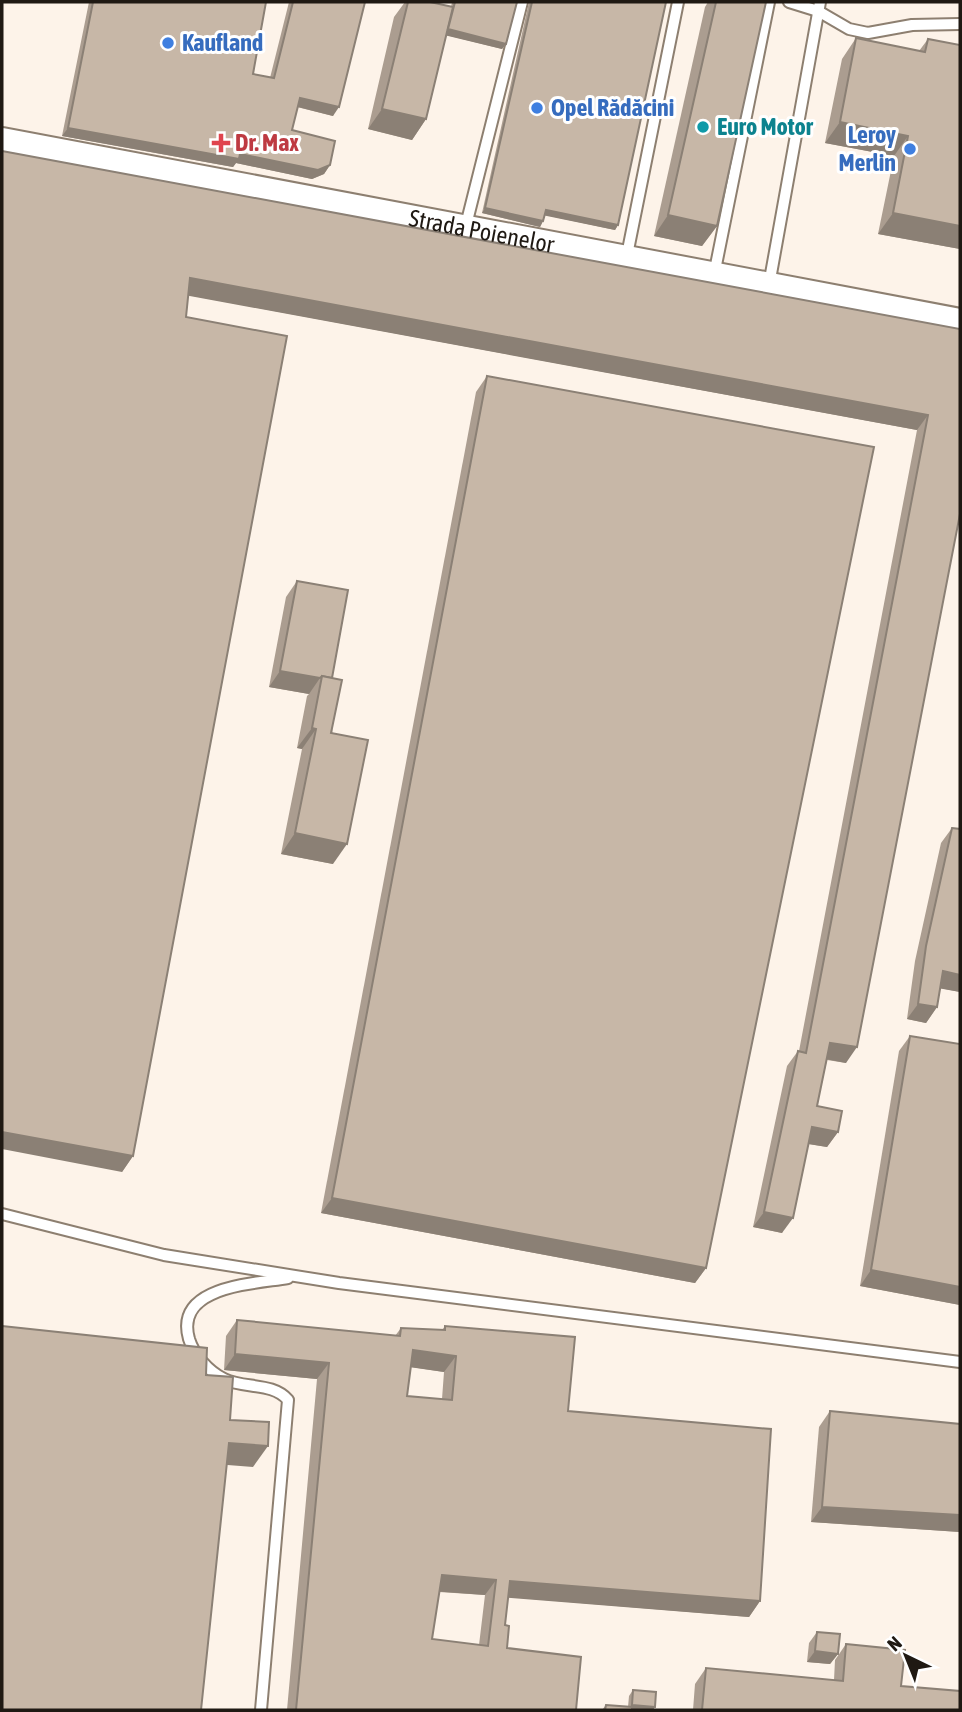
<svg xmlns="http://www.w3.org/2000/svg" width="962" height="1712" viewBox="0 0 962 1712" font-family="'Asap Condensed',sans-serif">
	<rect width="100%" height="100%" fill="#fdf3e9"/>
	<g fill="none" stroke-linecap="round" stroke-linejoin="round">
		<defs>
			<g id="service">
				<path d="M789,2l29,9 31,18 19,4 44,-8 48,-1"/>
				<path d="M465,229l57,-227"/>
				<path d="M626,260l52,-258"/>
				<path d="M714,275l55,-273"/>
				<path d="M769,285l51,-283"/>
				<path d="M2,1214l162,41 175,28 621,79"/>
				<path d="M261,1710l27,-310c-15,-18 -44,-11 -64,-21 -16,-8 -30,-24 -35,-40 -15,-53 64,-55 99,-61"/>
			</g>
			<g id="tertiary">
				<path id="s1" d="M2,141l958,181"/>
			</g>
		</defs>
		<use href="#service" stroke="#8d7f70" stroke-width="14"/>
		<use href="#tertiary" stroke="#8d7f70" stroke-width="30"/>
		<use href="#service" stroke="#fff" stroke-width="10"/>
		<use href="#tertiary" stroke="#fff" stroke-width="26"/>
	</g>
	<g fill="#ab9d90" fill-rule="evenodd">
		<path d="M89,2h177l-13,72 17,4 19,-76h76l-32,114 -36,-9 -5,23 38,35 -6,9 -12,5 -76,-16 -3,4 -171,-31z"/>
		<path d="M405,2h25l21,5 1,-5h65l-11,42 -4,5 -56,-14 -20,84 -14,21 -44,-11 26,-112z"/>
		<path d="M529,2h137l-48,223 -3,5 -70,-15 -2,6 -3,6 -58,-14z"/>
		<path d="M708,2h58l-49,224 -15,20 -48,-10 51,-229z"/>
		<path d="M856,38l63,13 9,-12 32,6v204l-82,-15 16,-78 -69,-13 17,-84z"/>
		<path d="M2,151l958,178 -114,734 -19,-3 -10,46 21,26 -11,15 -18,-3 -27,89 -29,-6 34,-161 11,-15h1l118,-621 -729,-135 -55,861 -11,16z"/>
		<path d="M487,376l219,892 -11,15 -374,-70 155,-821z"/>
		<path d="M297,581l35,97 1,186 -52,-10 21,-105 -5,-1 10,-52 2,-2 -40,-7 17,-90z"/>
		<path d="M952,828l8,1v163l-20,-4 -3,19 -11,16 -19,-4 8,-58 26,-118z"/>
		<path d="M910,1036l50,8v261l-100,-19 39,-235z"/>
		<path d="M237,1320l158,16 6,-8 41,2 3,-4 123,85 192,190 -11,16 -241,-20 -3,28 2,23 69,62h-289l30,-331 -93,-9 2,-34zM411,1367l33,5 -2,27 -35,-3zM439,1592l46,3 -6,50 -47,-6z"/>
		<path d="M830,1411l130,13v108l-149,-10 8,-95z"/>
		<path d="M817,1632l21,22 -8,10 -23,-2 2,-19z"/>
		<path d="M846,1644l55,42 59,24h-267l2,-26 11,-16 128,12 1,-20z"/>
		<path d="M633,1690l22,17 -2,3h-51l4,-5 22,2 1,-11z"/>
	</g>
	<g fill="#8b8075">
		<path d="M448,29l58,15 -4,5 -58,-14z"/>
		<path d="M300,98l39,9 -6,9 -39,-10z"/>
		<path d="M382,109l44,10 -14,21 -44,-11z"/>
		<path d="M840,122l68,14 -14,20 -69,-13z"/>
		<path d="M68,128l172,26 90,11 -6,9 -12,5 -76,-16 -3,4 -171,-31z"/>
		<path d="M485,208l58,13 -3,6 -58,-14z"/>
		<path d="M546,210l72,15 -3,5 -73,-15z"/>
		<path d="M893,213l67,13v23l-82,-15z"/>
		<path d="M668,215l49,11 -15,20 -48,-10z"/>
		<path d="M190,278l738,137 -11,15 -738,-136z"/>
		<path d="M280,671l40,7 -11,16 -40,-7z"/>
		<path d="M312,728l4,1 -14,20 -5,-1z"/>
		<path d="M295,833l52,11 -14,20 -52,-10z"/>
		<path d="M943,971l17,4v17l-28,-5z"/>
		<path d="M918,1004l19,3 -11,16 -19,-4z"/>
		<path d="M830,1043l27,4 -11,16 -26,-5z"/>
		<path d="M812,1127l26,5 -11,15 -25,-4z"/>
		<path d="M2,1132l131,24 -11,16 -120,-23z"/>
		<path d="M332,1198l374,70 -11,15 -374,-70z"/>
		<path d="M764,1212l29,6 -11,15 -29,-6z"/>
		<path d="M871,1270l89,17v18l-100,-19z"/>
		<path d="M413,1350l43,6 -12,16 -42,-6z"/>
		<path d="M235,1354l94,9 -12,16 -93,-9z"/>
		<path d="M229,1443l39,3 -15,21 -38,-3z"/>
		<path d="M822,1507l138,8v17l-149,-10z"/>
		<path d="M442,1575l54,5 -11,15 -54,-4z"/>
		<path d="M510,1581l250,20 -11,16 -250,-20z"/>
		<path d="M815,1651l23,3 -8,10 -23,-2z"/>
		<path d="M632,1705l23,2 -2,3h-25z"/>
	</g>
	<g fill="#c7b7a7" stroke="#8b8075" stroke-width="2" fill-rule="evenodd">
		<path d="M93,2h173l-13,72 21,4 19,-76h72l-26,105 -39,-9 -8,32 43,11 -5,24 -12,5 -78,-16 -1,5 -171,-31z"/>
		<path d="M408,2h22l23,5 -27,112 -44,-10z"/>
		<path d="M455,2h62l-11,42 -58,-15z"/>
		<path d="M532,2h134l-48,223 -72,-15 -3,11 -58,-13z"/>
		<path d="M716,2h50l-49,224 -49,-11z"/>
		<path d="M856,38l69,14 3,-13 32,6v181l-67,-13 15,-77 -68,-14z"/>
		<path d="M2,151l958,178v185l-103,533 -27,-4 -13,63 25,5 -4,21 -26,-5 -19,91 -29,-6 34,-161 8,2 122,-638 -738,-137 -4,39 101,19 -154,820 -131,-24z"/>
		<path d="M487,376l387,71 -168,821 -374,-70z"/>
		<path d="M297,581l51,9 -16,88 -10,-2 -2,2 -40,-7z"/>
		<path d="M322,676l20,4 -11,53 37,7 -21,104 -52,-11 21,-104 -4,-1z"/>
		<path d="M952,828l8,1v146l-17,-4 -6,36 -19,-3 8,-58z"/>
		<path d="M910,1036l50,8v243l-89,-17z"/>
		<path d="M237,1320l163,16 1,-8 44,2v-4l130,11 -7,74 203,18 -11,172 -250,-20 -5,44 4,1 -2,22 74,9 -5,53h-280l33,-347 -94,-9zM413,1350l43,6 -4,44 -45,-4zM442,1575l54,5 -8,66 -56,-7z"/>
		<path d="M2,1326l205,22 -1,27 27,2 -3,43 39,2 -1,24 -39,-3 -28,267h-199z"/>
		<path d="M830,1411l130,13v91l-138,-8z"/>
		<path d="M817,1632l23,2 -2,20 -23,-3z"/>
		<path d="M846,1644l59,6 -4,36 59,5v19h-258l4,-42 137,13z"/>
		<path d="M633,1690l23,2 -1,15 -23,-2z"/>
		<path d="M606,1705l26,2v3h-27z"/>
	</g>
	<g fill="#3f7fe0" stroke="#fff" stroke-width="2.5">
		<circle cx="168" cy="43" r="7"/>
		<circle cx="537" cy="108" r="7"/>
		<circle cx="910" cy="149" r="7"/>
	</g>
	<circle fill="#0f9aa8" stroke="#fff" stroke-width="2.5" cx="703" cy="127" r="7"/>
	<path fill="#e0444e" stroke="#fff" stroke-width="2.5" d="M217.5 132.5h7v7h7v7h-7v7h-7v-7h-7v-7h7z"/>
	<g text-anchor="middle" stroke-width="6" stroke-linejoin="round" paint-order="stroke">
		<g font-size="24" font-weight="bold" fill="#366cbe" stroke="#fff" text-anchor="start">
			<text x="182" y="51">Kaufland</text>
			<text x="551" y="116">Opel Rădăcini</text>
			<text x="896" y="143" text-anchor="end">Leroy<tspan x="896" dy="28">Merlin</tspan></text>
		</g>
		<g font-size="24" font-weight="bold" fill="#0d838f" stroke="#fff" text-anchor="start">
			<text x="717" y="135">Euro Motor</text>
		</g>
		<g font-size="24" font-weight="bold" fill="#be3a42" stroke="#fff" text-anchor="start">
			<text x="235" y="151">Dr. Max</text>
		</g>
		<g font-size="24" fill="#1f1913" stroke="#fff">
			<text dy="8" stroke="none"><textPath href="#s1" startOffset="488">Strada Poienelor</textPath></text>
		</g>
	</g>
	<rect width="962" height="1712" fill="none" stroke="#1f1913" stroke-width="7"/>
	<g transform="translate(906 1656) rotate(317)" stroke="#ffffff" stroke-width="5" paint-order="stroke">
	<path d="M0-5L12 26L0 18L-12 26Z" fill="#1f1913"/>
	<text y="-10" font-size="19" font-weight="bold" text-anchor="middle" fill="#1f1913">N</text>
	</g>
</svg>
